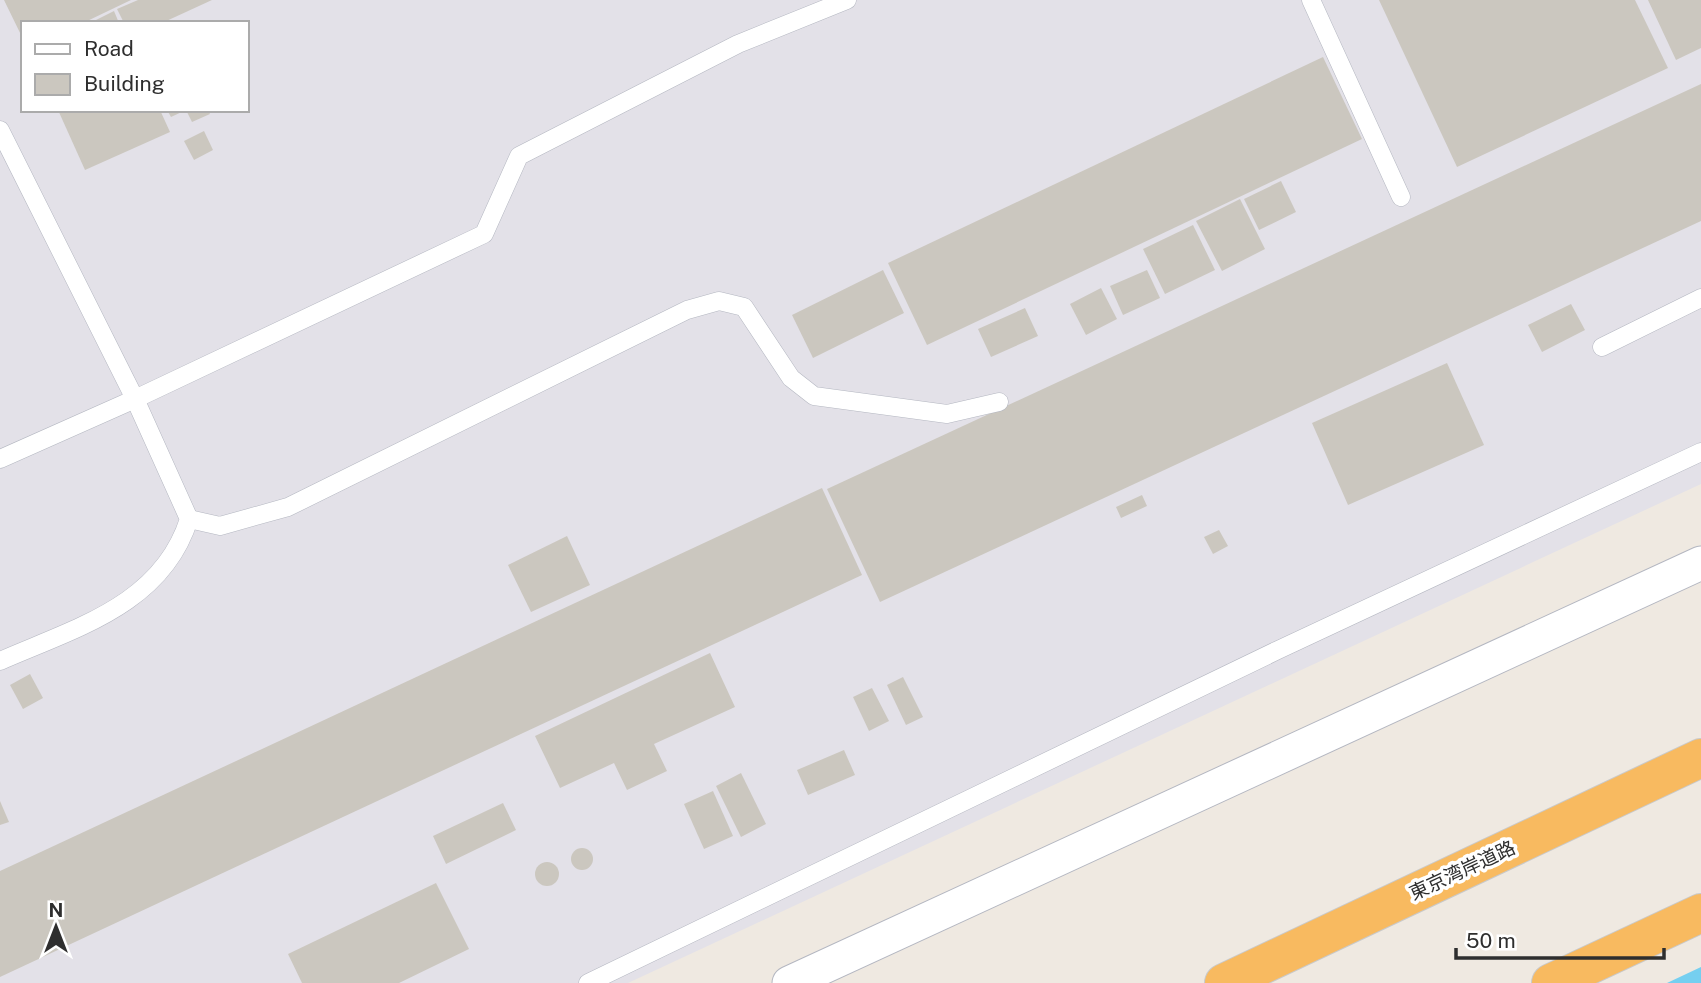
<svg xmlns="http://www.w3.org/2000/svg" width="1701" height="983" viewBox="0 0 1701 983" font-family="'Public Sans','Noto Sans JP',sans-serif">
	<rect width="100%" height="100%" fill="#efe9e1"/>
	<path fill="#e3e1e8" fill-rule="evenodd" d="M0,0h1701v484l-1073,499h-628zM23,23h224v87h-224z"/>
	<path fill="#75cff0" d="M1701,967v16h-34z"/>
	<g fill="#cbc7bf">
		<path d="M4,0h127l-48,23h-60v16z"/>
		<path d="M138,0h74l-50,23h-38l-7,-14z"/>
		<path d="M1379,0h256l33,68 -211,99z"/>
		<path d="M1648,0h53v48l-25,12z"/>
		<path d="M114,11l5,12h-29z"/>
		<path d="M1323,57l39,82 -435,206 -39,-82z"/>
		<path d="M1701,84v137l-821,381 -53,-113z"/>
		<path d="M58,110h102l10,22 -85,38z"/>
		<path d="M167,110h19l-15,7z"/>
		<path d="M190,110h18l2,4 -18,8 -5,-10z"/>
		<path d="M204,131l9,19 -19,10 -10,-19z"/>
		<path d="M1281,181l15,31 -37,18 -15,-31z"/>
		<path d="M1240,199l25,50 -43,22 -26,-50z"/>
		<path d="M1193,225l22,45 -50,24 -22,-45z"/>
		<path d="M883,270l21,43 -91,45 -21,-43z"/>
		<path d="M1147,270l13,28 -37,17 -13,-29z"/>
		<path d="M1101,288l16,31 -31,16 -16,-31z"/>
		<path d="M1571,304l14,26 -43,22 -14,-27z"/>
		<path d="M1025,308l13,28 -47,21 -13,-28z"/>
		<path d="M1447,363l37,82 -136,60 -36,-82z"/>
		<path d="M822,488l40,87 -862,402v-106z"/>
		<path d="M1142,495l5,11 -26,12 -5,-11z"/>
		<path d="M1219,530l9,16 -15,8 -9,-17z"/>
		<path d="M567,536l23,49 -59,27 -23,-47z"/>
		<path d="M710,653l25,54 -81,37 13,27 -40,19 -13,-27 -54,25 -25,-52z"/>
		<path d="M30,674l13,24 -20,11 -13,-24z"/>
		<path d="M903,677l20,40 -17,8 -19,-40z"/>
		<path d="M872,688l17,33 -20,10 -16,-34z"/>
		<path d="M844,750l11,25 -47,20 -11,-25z"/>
		<path d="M741,773l25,51 -25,13 -25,-51z"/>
		<path d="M713,791l20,45 -29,13 -20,-45z"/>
		<path d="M0,801l9,21 -9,3z"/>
		<path d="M503,803l13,27 -70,34 -13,-28z"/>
		<circle cx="582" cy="859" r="11"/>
		<circle cx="547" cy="874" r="12"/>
		<path d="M436,883l33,66 -70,34h-97l-14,-29z"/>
	</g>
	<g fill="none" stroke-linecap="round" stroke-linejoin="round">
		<defs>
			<g id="service">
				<path d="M1311,0l90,197"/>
				<path d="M0,130l135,269 54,120c-27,86 -114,109 -189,142"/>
				<path d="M1602,347l99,-49"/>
				<path d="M0,459l135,-60 349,-165 35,-78 219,-112 109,-44"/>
				<path d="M189,519l31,7 68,-19 399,-197 32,-9 25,6 47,71 23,18 133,18 52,-12"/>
				<path d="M588,983l690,-333 423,-198"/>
			</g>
			<path id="minor" d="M789,983l912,-420"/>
			<g id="trunk">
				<path d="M1224,983l477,-225"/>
				<path d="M1551,983l150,-70"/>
			</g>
		</defs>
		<use href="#service" stroke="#b4b7c1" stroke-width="19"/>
		<use href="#minor" stroke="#b4b7c1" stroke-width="35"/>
		<use href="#trunk" stroke="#c9c9c9" stroke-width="40"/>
		<use href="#service" stroke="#fff" stroke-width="18"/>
		<use href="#minor" stroke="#fff" stroke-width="33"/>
		<use href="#trunk" stroke="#f8ba60" stroke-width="38"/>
	</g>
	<g text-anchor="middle" stroke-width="7" stroke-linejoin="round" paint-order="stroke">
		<g font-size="19" fill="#2e2e2e" stroke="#fff">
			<text transform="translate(1462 870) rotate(-25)" y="7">東京湾岸道路</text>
		</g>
	</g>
	<rect x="21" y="21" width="228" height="91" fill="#ffffff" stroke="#ababab" stroke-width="2"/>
	<rect x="35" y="44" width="35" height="10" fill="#ffffff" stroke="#ababab" stroke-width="2"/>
	<text x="84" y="56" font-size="21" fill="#2e2e2e">Road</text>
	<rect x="35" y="74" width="35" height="21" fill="#cbc7bf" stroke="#ababab" stroke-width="2"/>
	<text x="84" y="91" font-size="21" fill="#2e2e2e">Building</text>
	<g transform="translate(56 927)" stroke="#ffffff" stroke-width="5" paint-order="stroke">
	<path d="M0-5L12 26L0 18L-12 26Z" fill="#2e2e2e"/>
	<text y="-10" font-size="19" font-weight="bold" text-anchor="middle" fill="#2e2e2e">N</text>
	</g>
	<path d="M1456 948v10h208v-10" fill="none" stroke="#2e2e2e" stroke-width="3.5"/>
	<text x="1466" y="948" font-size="21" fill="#2e2e2e" stroke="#ffffff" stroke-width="5" paint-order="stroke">50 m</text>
</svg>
